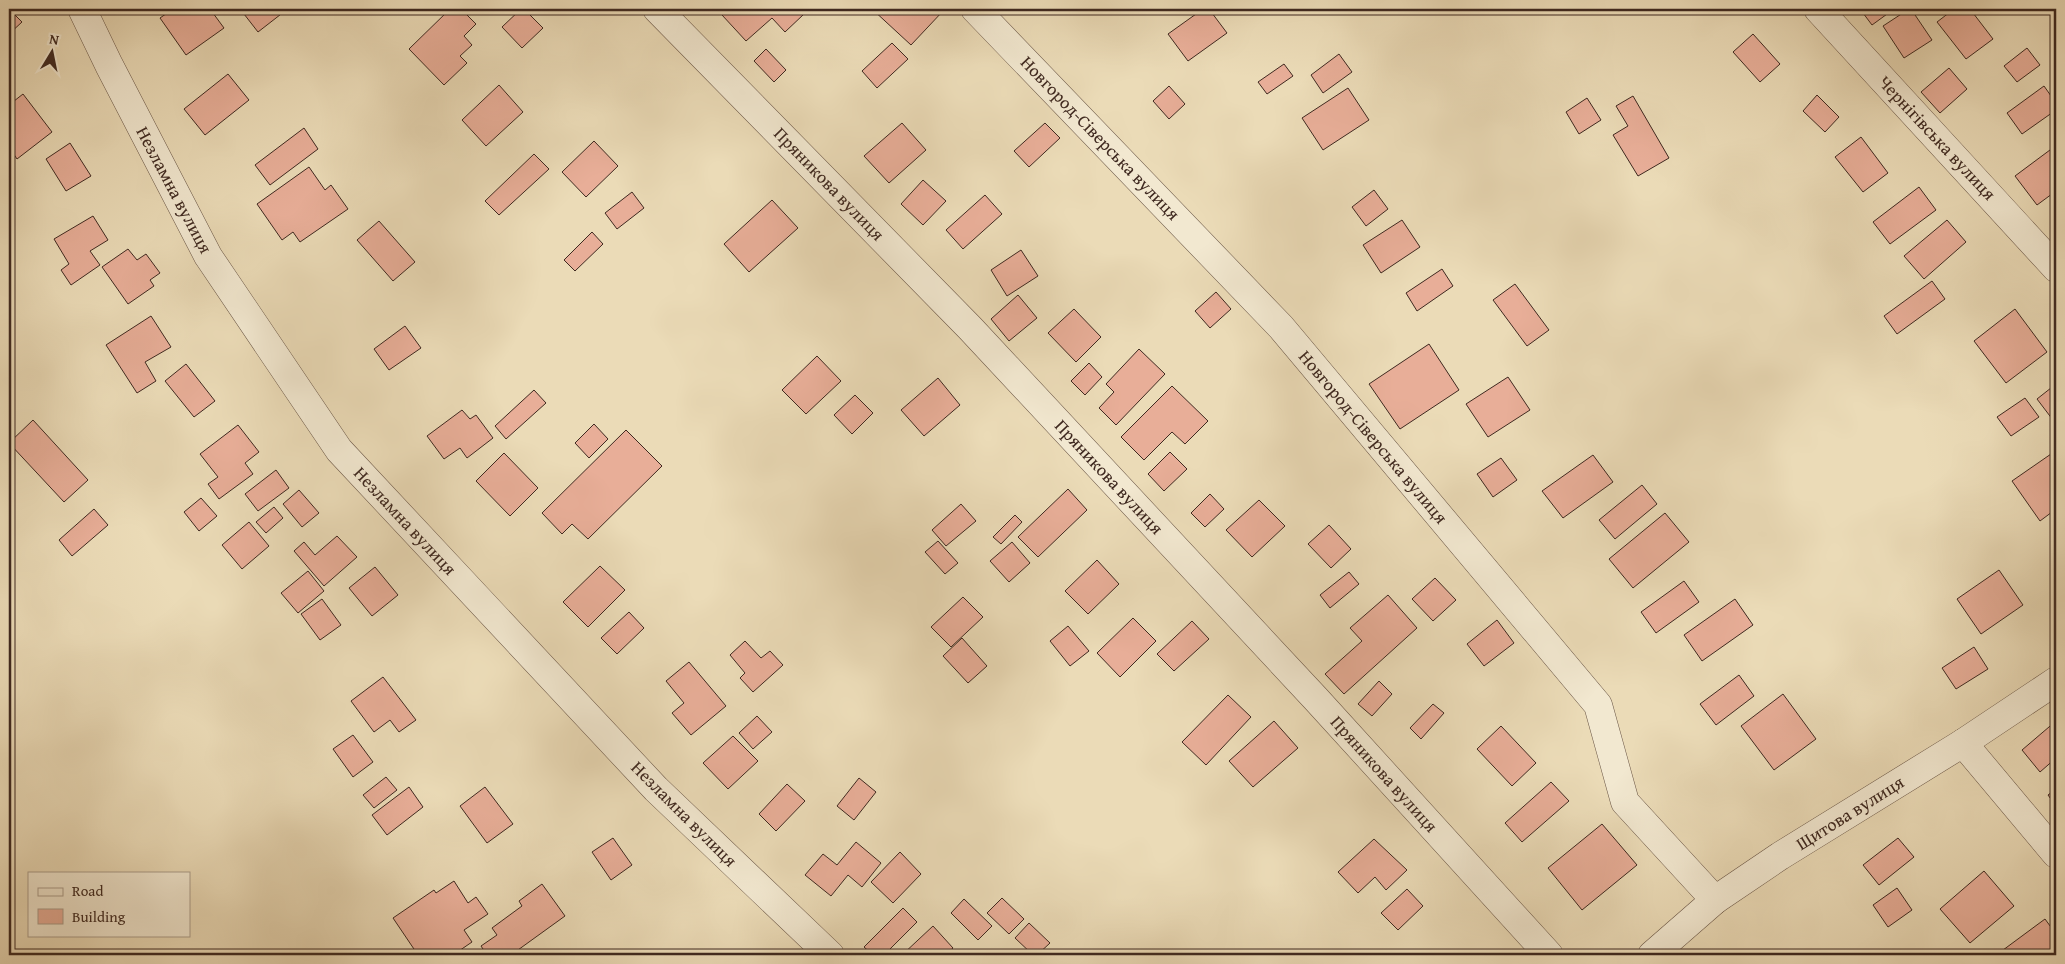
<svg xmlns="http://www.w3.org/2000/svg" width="2065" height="964" viewBox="0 0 2065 964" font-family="'Gentium Book Plus',serif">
	<rect width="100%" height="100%" fill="#ebdbb7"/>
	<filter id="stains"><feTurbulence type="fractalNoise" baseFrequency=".004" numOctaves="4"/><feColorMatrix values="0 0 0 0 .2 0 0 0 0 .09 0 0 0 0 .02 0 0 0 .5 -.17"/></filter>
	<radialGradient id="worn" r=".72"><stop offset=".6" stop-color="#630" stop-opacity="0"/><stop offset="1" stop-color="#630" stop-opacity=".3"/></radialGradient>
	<g fill="#e8ae98" stroke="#3f2920">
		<path d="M9,9l13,13 -13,12z"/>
		<path d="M173,9h37l14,19 -38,27 -26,-37z"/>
		<path d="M252,9h31l2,2 -27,21 -14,-18z"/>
		<path d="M450,9h11l15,15 -12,12 8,9 -12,11 7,7 -23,22 -35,-36z"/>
		<path d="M521,9h3l19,19 -21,20 -20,-21z"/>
		<path d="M730,9h69l5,5 -19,18 -13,-14 -26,23 -24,-26z"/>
		<path d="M872,9h68l3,2 -32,34z"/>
		<path d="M1203,9h6l18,24 -39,28 -20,-27z"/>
		<path d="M1860,9h34l-22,16z"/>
		<path d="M1909,9h2l21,31 -28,18 -21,-32z"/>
		<path d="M1954,9h16l23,30 -27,20 -29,-37z"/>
		<path d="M1753,34l27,30 -20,18 -27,-30z"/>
		<path d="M892,43l16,16 -31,29 -15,-17z"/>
		<path d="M2027,48l13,17 -23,17 -13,-16z"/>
		<path d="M766,49l20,21 -12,12 -20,-21z"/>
		<path d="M1339,54l13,18 -29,21 -12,-18z"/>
		<path d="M1284,64l9,12 -26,18 -9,-12z"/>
		<path d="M1949,68l18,21 -27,24 -19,-21z"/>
		<path d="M228,74l21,26 -44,35 -21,-26z"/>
		<path d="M499,85l24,27 -37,34 -24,-26z"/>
		<path d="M1169,86l16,18 -16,15 -16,-18z"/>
		<path d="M2044,86l12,17v7l-34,24 -15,-21z"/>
		<path d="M1348,88l21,32 -46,30 -21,-32z"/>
		<path d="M23,94l29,38 -35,27 -8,-12v-42z"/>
		<path d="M1817,95l22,22 -14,15 -22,-21z"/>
		<path d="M1633,96l36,62 -31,18 -25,-41 15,-9 -12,-20z"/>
		<path d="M1587,98l14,22 -22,14 -13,-22z"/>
		<path d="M902,123l24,27 -37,33 -25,-27z"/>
		<path d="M1045,123l15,15 -31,29 -15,-16z"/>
		<path d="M304,128l14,21 -48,36 -15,-20z"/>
		<path d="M1861,137l27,36 -25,19 -28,-35z"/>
		<path d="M594,141l24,25 -32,31 -24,-25z"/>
		<path d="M70,143l21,33 -25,15 -20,-32z"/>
		<path d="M2054,147l2,3v41l-19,14 -22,-29z"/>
		<path d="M534,154l15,15 -50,46 -14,-14z"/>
		<path d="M309,167l16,23 6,-5 17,24 -48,33 -7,-10 -11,8 -25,-36z"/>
		<path d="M923,180l23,21 -23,24 -22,-21z"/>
		<path d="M1919,187l17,23 -46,34 -17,-22z"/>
		<path d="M1374,190l14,19 -22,17 -14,-19z"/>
		<path d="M632,192l12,16 -27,21 -12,-16z"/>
		<path d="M985,195l17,19 -39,35 -17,-19z"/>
		<path d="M772,200l26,28 -49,44 -25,-28z"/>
		<path d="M93,216l15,24 -18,11 10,14 -29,20 -10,-15 8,-6 -15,-25z"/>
		<path d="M1402,220l18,27 -39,26 -18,-28z"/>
		<path d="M1947,220l19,22 -42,37 -20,-23z"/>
		<path d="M379,221l36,41 -22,19 -36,-41z"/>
		<path d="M592,232l11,12 -28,27 -11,-11z"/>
		<path d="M128,249l9,11 9,-6 14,19 -10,7 4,6 -26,18 -26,-37z"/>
		<path d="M1021,250l17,26 -31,20 -16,-26z"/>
		<path d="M1442,269l11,17 -36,25 -11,-18z"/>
		<path d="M1932,281l13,18 -48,35 -13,-18z"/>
		<path d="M1515,284l34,46 -22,16 -34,-46z"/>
		<path d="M1216,292l15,17 -21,19 -15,-17z"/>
		<path d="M1018,295l19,23 -28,23 -18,-22z"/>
		<path d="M1074,309l27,28 -25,25 -28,-29z"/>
		<path d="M2015,309l32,43 -41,31 -32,-42z"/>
		<path d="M151,316l20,31 -26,15 11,19 -19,12 -31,-48z"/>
		<path d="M405,326l16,22 -32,22 -15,-21z"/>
		<path d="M1429,344l30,46 -59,39 -31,-45z"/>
		<path d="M1139,349l26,25 -49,51 -17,-17 15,-16 -8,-8z"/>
		<path d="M817,356l24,25 -35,33 -24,-24z"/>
		<path d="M1089,363l13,14 -17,18 -14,-14z"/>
		<path d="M186,364l29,37 -21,16 -29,-36z"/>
		<path d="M1508,377l22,33 -42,27 -22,-33z"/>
		<path d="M938,378l22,27 -36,31 -23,-26z"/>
		<path d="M2056,384v40l-19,-25z"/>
		<path d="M1172,386l36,35 -23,23 -13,-12 -28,28 -23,-23z"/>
		<path d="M534,390l12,13 -40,36 -11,-13z"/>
		<path d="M855,395l18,18 -21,21 -18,-19z"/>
		<path d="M2025,398l14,19 -28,19 -14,-19z"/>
		<path d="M462,410l8,9 6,-4 17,23 -26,20 -7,-10 -16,11 -17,-23z"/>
		<path d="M33,420l55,60 -24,22 -55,-59z"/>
		<path d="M594,424l14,15 -19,19 -14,-15z"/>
		<path d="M238,425l21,27 -14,11 8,11 -34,25 -11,-15 10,-7 -18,-23z"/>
		<path d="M626,430l36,36 -74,73 -16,-15 -10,10 -20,-21z"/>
		<path d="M1170,452l17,17 -23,22 -16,-17z"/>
		<path d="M504,453l34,35 -28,28 -34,-35z"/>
		<path d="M2051,454l5,8v47l-16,12 -28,-40z"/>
		<path d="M1593,455l20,27 -50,36 -21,-27z"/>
		<path d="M1501,458l16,22 -24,17 -16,-23z"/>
		<path d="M276,470l13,18 -31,23 -13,-17z"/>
		<path d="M1642,485l15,19 -42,35 -16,-19z"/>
		<path d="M1068,489l19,21 -49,47 -20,-20z"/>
		<path d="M299,490l20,23 -17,14 -19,-23z"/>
		<path d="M1210,494l14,15 -19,18 -14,-14z"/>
		<path d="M201,498l16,18 -18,15 -15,-19z"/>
		<path d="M1259,500l26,26 -33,31 -26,-27z"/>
		<path d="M961,504l15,17 -30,25 -14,-16z"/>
		<path d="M274,507l9,11 -17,15 -10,-11z"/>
		<path d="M94,509l14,16 -36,31 -13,-16z"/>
		<path d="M1665,513l24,29 -56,46 -24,-29z"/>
		<path d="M1015,515l7,7 -21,22 -8,-7z"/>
		<path d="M249,522l20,24 -27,23 -20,-24z"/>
		<path d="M1329,525l22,24 -20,19 -23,-24z"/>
		<path d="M337,536l20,21 -33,29 -30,-35 10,-9 11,13z"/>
		<path d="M938,541l20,22 -13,11 -20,-22z"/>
		<path d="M1012,542l18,21 -21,19 -19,-21z"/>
		<path d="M1097,560l22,24 -31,30 -23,-23z"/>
		<path d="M600,566l25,24 -37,37 -25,-25z"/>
		<path d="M375,567l23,28 -26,21 -23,-28z"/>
		<path d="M1999,570l24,35 -42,29 -24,-35z"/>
		<path d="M308,571l16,20 -26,22 -17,-20z"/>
		<path d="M1349,572l10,12 -29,24 -10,-13z"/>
		<path d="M1435,578l21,22 -23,21 -21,-22z"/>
		<path d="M1684,581l15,21 -43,31 -15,-21z"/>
		<path d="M1388,595l29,33 -73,66 -19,-20 37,-33 -12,-13z"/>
		<path d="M963,597l20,20 -32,30 -20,-20z"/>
		<path d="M322,599l19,26 -21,15 -19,-26z"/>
		<path d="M1735,599l18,26 -51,36 -18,-26z"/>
		<path d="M629,612l15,16 -27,26 -16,-16z"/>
		<path d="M1133,618l23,23 -36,36 -23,-24z"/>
		<path d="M1497,620l17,23 -30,23 -17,-22z"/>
		<path d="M1192,621l17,18 -35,32 -17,-17z"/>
		<path d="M1068,626l21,25 -19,15 -20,-25z"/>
		<path d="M962,638l25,28 -19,17 -25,-27z"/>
		<path d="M745,641l16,17 9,-7 13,14 -30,27 -13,-14 5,-5 -15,-18z"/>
		<path d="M1974,647l14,22 -32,20 -14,-21z"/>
		<path d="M689,662l37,44 -35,29 -19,-22 12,-10 -18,-22z"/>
		<path d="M1739,675l15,21 -38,29 -16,-21z"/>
		<path d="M383,677l33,43 -17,12 -9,-12 -16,12 -23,-31z"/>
		<path d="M1379,681l13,13 -20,22 -14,-12z"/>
		<path d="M1783,694l33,45 -42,31 -33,-44z"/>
		<path d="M1228,695l23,22 -45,48 -24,-23z"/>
		<path d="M1433,704l11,9 -23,26 -11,-11z"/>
		<path d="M757,716l15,16 -19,17 -14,-16z"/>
		<path d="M1274,721l24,27 -45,39 -24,-26z"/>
		<path d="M2056,721v37l-16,14 -18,-22z"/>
		<path d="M1501,726l35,37 -24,23 -35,-37z"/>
		<path d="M353,735l20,27 -20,15 -20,-28z"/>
		<path d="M733,736l25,25 -30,28 -25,-26z"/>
		<path d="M386,777l11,13 -23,18 -11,-13z"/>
		<path d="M859,778l17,14 -22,28 -17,-14z"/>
		<path d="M1551,782l18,19 -47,41 -17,-19z"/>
		<path d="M787,784l18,17 -29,30 -17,-17z"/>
		<path d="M409,787l14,20 -36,28 -15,-20z"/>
		<path d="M485,787l28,37 -26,19 -27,-37z"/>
		<path d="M2056,789v17l-8,-11z"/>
		<path d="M1602,824l35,41 -55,45 -34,-42z"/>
		<path d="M613,838l19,27 -21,15 -19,-28z"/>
		<path d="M1898,838l16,19 -35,28 -16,-20z"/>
		<path d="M1374,839l33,31 -21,20 -11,-13 -17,16 -20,-21z"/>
		<path d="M856,842l25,21 -19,24 -14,-12 -17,21 -26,-21 18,-21 14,11z"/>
		<path d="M900,852l21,22 -28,29 -22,-21z"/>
		<path d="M1984,871l30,35 -44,37 -30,-34z"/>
		<path d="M454,881l14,22 8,-6 12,17 -24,16 8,12 -19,13h-35l-25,-37 41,-28 2,3z"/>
		<path d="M542,884l23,32 -54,39h-24l-6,-9 16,-11 -5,-7 30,-22 -3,-5z"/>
		<path d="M1897,888l15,22 -24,17 -15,-22z"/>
		<path d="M1407,889l16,17 -25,24 -17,-17z"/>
		<path d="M1002,898l22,21 -15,15 -22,-21z"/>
		<path d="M964,899l28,27 -14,14 -27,-27z"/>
		<path d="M903,908l14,14 -33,33h-11l-9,-8z"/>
		<path d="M2045,919l11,15v21h-55l-2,-2z"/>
		<path d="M1029,923l21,20 -13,12h-4l-18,-17z"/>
		<path d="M933,926l20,22 -8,7h-43z"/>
	</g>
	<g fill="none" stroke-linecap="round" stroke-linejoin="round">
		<defs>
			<g id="minor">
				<path d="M657,9l313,319 346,371 233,256"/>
				<path d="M975,9l306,318 317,378 27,97 90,98"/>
				<path d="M1818,9l238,259"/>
				<path d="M1963,743l93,111"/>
			</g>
			<g id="tertiary">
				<path d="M82,9l27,56 99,191 131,194 317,339 174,166"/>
				<path d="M1652,955l63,-55 65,-44 183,-113 93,-62"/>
			</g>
		</defs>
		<use href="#minor" stroke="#6a5646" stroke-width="29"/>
		<use href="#tertiary" stroke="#6a5646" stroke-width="29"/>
		<use href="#minor" stroke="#f2e8d0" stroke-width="28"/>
		<use href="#tertiary" stroke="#f2e8d0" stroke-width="28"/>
	</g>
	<g text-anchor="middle" stroke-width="5" stroke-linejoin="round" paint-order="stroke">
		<g font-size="18" fill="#3f2920" stroke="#f2e8d0">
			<text transform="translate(1100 138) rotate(46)" y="6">Новгород-Сіверська вулиця</text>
			<text transform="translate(1937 138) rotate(47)" y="6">Чернігівська вулиця</text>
			<text transform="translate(829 184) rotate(46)" y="6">Пряникова вулиця</text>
			<text transform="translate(174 190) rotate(62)" y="6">Незламна вулиця</text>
			<text transform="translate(1373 437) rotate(50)" y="6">Новгород-Сіверська вулиця</text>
			<text transform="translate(1109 477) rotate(47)" y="6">Пряникова вулиця</text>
			<text transform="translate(405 521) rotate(47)" y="6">Незламна вулиця</text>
			<text transform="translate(1384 774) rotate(48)" y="6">Пряникова вулиця</text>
			<text transform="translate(1850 813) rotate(-32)" y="6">Щитова вулиця</text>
			<text transform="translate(684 814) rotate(45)" y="6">Незламна вулиця</text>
		</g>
	</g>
	<rect width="2065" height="964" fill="none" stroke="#ebdbb7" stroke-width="30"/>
	<rect x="10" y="10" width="2045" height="944" fill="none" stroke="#3f2920" stroke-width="2.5"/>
	<rect x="15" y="15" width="2035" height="934" fill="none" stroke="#3f2920"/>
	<rect x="28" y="872" width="162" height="65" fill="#f2e8d0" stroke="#aa9c8a"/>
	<rect x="38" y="888" width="25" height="8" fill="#f2e8d0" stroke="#aa9c8a"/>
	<text x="72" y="896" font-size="15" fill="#3f2920">Road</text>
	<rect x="38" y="909" width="25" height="15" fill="#e8ae98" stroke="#aa9c8a"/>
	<text x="72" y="922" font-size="15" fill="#3f2920">Building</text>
	<g transform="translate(52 52) rotate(10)" stroke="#f2e8d0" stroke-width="4" paint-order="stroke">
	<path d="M0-4L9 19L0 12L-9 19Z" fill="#3f2920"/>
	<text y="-8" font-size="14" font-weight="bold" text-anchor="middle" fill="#3f2920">N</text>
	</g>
	<rect width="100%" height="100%" filter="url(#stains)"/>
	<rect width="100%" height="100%" fill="url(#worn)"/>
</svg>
